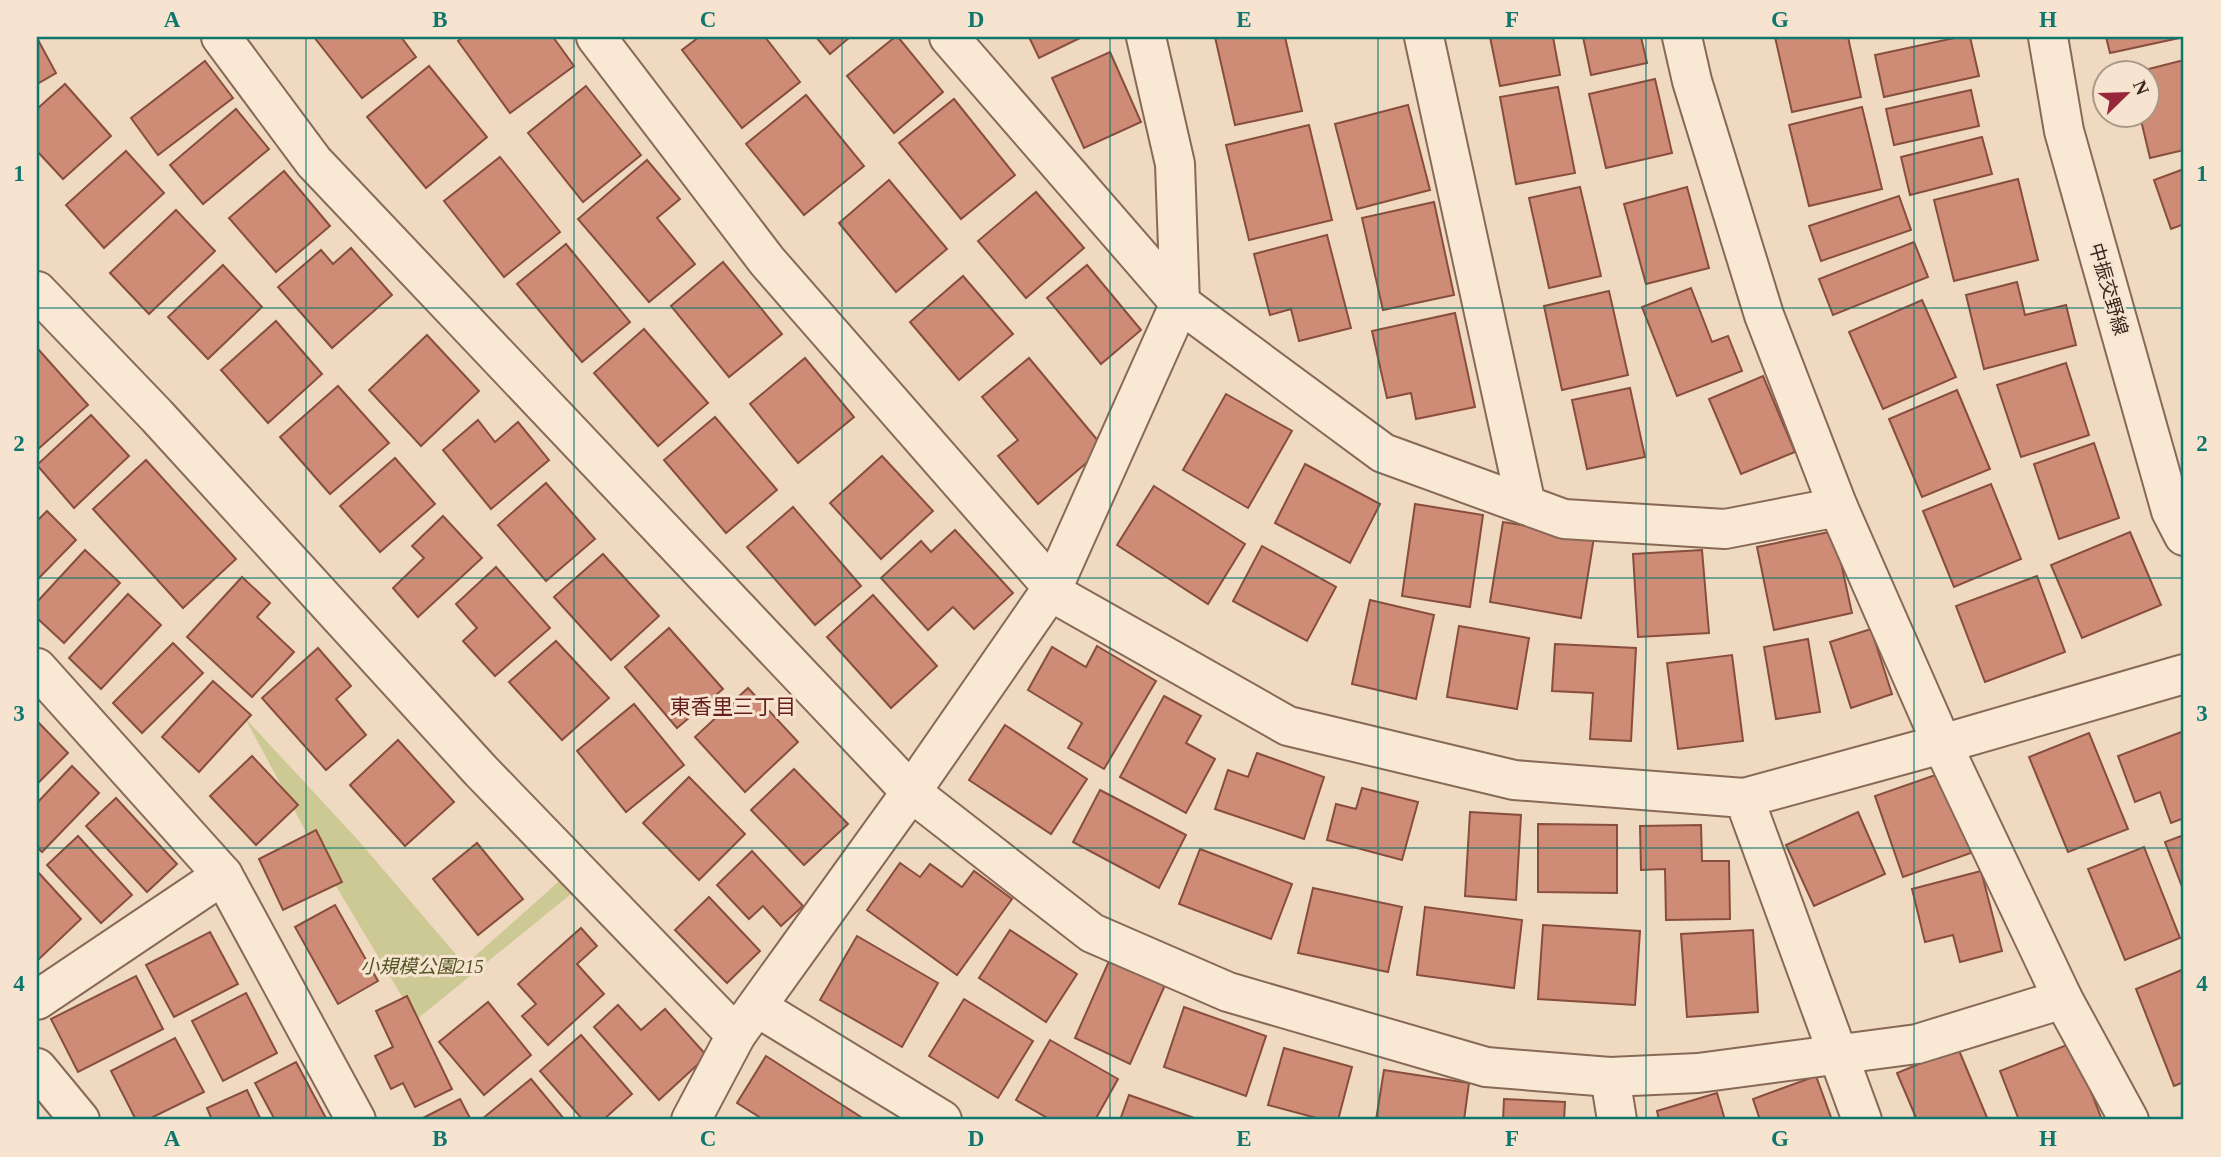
<svg xmlns="http://www.w3.org/2000/svg" width="2221" height="1157" viewBox="0 0 2221 1157" font-family="'Times New Roman','Noto Sans JP',serif">
	<rect width="100%" height="100%" fill="#efd9c1"/>
	<path fill="#cdc994" d="M245,718l113,122 107,125 109,-97 13,13 -171,139 -89,-149z"/>
	<g fill="#ce8b76" stroke="#884e3d" stroke-width="2">
		<path d="M314,37h87l15,20 -54,41z"/>
		<path d="M463,37h90l21,29 -64,47 -52,-72z"/>
		<path d="M699,37h66l35,45 -58,46 -60,-78z"/>
		<path d="M816,37h34l-20,17z"/>
		<path d="M895,37h3l45,55 -49,41 -47,-57z"/>
		<path d="M1029,37h53l-43,21z"/>
		<path d="M1215,37h70l17,74 -67,14z"/>
		<path d="M1490,37h63l7,38 -60,11z"/>
		<path d="M1583,37h58l6,26 -56,12z"/>
		<path d="M1775,37h73l13,60 -69,15z"/>
		<path d="M1959,37h11l9,39 -95,21 -9,-42z"/>
		<path d="M2106,37h78l-74,16z"/>
		<path d="M37,38l19,35 -19,11z"/>
		<path d="M1110,52l31,70 -57,26 -32,-70z"/>
		<path d="M2184,60v90l-34,8 -10,-42h8v-42h-19z"/>
		<path d="M205,61l28,37 -75,57 -27,-37z"/>
		<path d="M429,66l58,71 -61,51 -59,-71z"/>
		<path d="M1655,79l17,74 -66,15 -17,-74z"/>
		<path d="M65,84l46,52 -48,43 -26,-28v-42z"/>
		<path d="M586,86l55,69 -58,47 -55,-69z"/>
		<path d="M1558,87l17,86 -59,11 -16,-87z"/>
		<path d="M1971,90l8,36 -85,19 -8,-36z"/>
		<path d="M806,95l58,71 -60,49 -58,-71z"/>
		<path d="M954,99l61,76 -54,44 -62,-76z"/>
		<path d="M1408,105l22,85 -73,19 -22,-85z"/>
		<path d="M1862,107l20,82 -73,17 -20,-81z"/>
		<path d="M236,109l33,40 -66,55 -33,-39z"/>
		<path d="M1309,125l23,95 -83,20 -23,-95z"/>
		<path d="M1982,137l10,37 -82,21 -9,-38z"/>
		<path d="M126,151l38,42 -60,55 -38,-43z"/>
		<path d="M500,157l60,75 -56,45 -60,-76z"/>
		<path d="M647,160l33,39 -23,19 38,46 -46,38 -71,-83z"/>
		<path d="M2184,169v55l-13,5 -17,-49z"/>
		<path d="M284,171l46,55 -54,46 -47,-54z"/>
		<path d="M2018,179l20,81 -84,21 -20,-81z"/>
		<path d="M889,180l58,69 -51,43 -57,-69z"/>
		<path d="M1580,187l21,89 -52,12 -20,-90z"/>
		<path d="M1687,187l22,81 -63,16 -22,-80z"/>
		<path d="M1036,192l48,56 -58,50 -48,-57z"/>
		<path d="M1899,196l12,34 -90,31 -12,-35z"/>
		<path d="M1434,202l20,93 -71,15 -21,-92z"/>
		<path d="M176,210l39,41 -66,63 -39,-41z"/>
		<path d="M1327,235l24,93 -52,13 -8,-32 -21,6 -16,-61z"/>
		<path d="M1914,242l14,35 -95,38 -14,-36z"/>
		<path d="M566,244l64,78 -48,40 -65,-78z"/>
		<path d="M351,248l41,47 -60,53 -54,-61 43,-37 12,14z"/>
		<path d="M723,262l59,72 -53,43 -58,-71z"/>
		<path d="M223,265l39,42 -54,52 -40,-42z"/>
		<path d="M1087,265l54,65 -40,34 -54,-66z"/>
		<path d="M963,276l50,58 -54,46 -49,-58z"/>
		<path d="M2017,282l8,33 41,-10 10,40 -92,24 -18,-74z"/>
		<path d="M1691,288l21,54 16,-6 14,35 -65,25 -35,-89z"/>
		<path d="M1609,291l19,84 -66,15 -18,-84z"/>
		<path d="M1922,300l34,77 -73,32 -34,-77z"/>
		<path d="M1455,313l20,94 -59,12 -5,-26 -24,5 -15,-67z"/>
		<path d="M276,321l46,53 -54,49 -47,-53z"/>
		<path d="M644,329l64,74 -50,43 -64,-73z"/>
		<path d="M427,335l52,56 -58,55 -52,-56z"/>
		<path d="M38,349l50,56 -51,45v-100z"/>
		<path d="M805,358l49,59 -56,46 -48,-59z"/>
		<path d="M1029,358l75,90 -66,56 -40,-48 20,-16 -36,-43z"/>
		<path d="M2066,363l23,72 -68,22 -24,-72z"/>
		<path d="M1763,376l32,76 -54,22 -32,-75z"/>
		<path d="M338,386l51,57 -59,51 -50,-57z"/>
		<path d="M1630,388l15,69 -58,12 -15,-69z"/>
		<path d="M1957,390l33,79 -68,28 -33,-78z"/>
		<path d="M1226,394l66,37 -44,77 -65,-38z"/>
		<path d="M91,415l38,41 -55,52 -37,-43z"/>
		<path d="M715,417l62,73 -51,43 -62,-73z"/>
		<path d="M478,420l17,22 23,-20 31,38 -58,49 -48,-59z"/>
		<path d="M2094,443l25,75 -60,21 -25,-75z"/>
		<path d="M882,456l51,55 -52,48 -51,-56z"/>
		<path d="M395,458l40,46 -55,48 -40,-46z"/>
		<path d="M146,460l90,99 -53,49 -90,-99z"/>
		<path d="M1305,464l75,40 -30,59 -75,-40z"/>
		<path d="M546,483l49,56 -49,42 -48,-56z"/>
		<path d="M1991,484l30,75 -67,28 -31,-76z"/>
		<path d="M1154,486l91,58 -37,60 -91,-59z"/>
		<path d="M1415,504l68,11 -13,92 -68,-11z"/>
		<path d="M793,507l68,79 -46,39 -68,-78z"/>
		<path d="M47,511l29,29 -39,40v-59z"/>
		<path d="M443,516l39,42 -64,59 -25,-29 31,-30 -12,-12z"/>
		<path d="M1503,522l91,15 -13,81 -91,-16z"/>
		<path d="M955,530l58,63 -39,36 -21,-22 -25,23 -47,-52 40,-37 10,11z"/>
		<path d="M1834,531l18,82 -78,17 -17,-83z"/>
		<path d="M2130,532l31,73 -79,33 -31,-73z"/>
		<path d="M1262,546l74,41 -29,54 -74,-40z"/>
		<path d="M85,550l35,33 -56,60 -27,-25v-16z"/>
		<path d="M1702,550l7,83 -71,4 -5,-83z"/>
		<path d="M603,554l56,62 -48,44 -57,-63z"/>
		<path d="M496,567l54,61 -55,48 -32,-35 14,-13 -21,-24z"/>
		<path d="M2037,576l28,76 -80,30 -29,-76z"/>
		<path d="M242,577l28,26 -13,14 37,35 -42,45 -65,-60z"/>
		<path d="M128,594l33,31 -60,64 -32,-31z"/>
		<path d="M873,595l64,71 -46,42 -64,-71z"/>
		<path d="M1370,600l64,15 -18,84 -64,-15z"/>
		<path d="M1459,626l70,12 -12,71 -70,-12z"/>
		<path d="M669,628l54,61 -46,39 -52,-61z"/>
		<path d="M1871,629l21,65 -41,14 -21,-66z"/>
		<path d="M1808,639l12,73 -44,7 -12,-72z"/>
		<path d="M556,641l53,57 -47,42 -53,-58z"/>
		<path d="M173,643l30,30 -61,60 -29,-30z"/>
		<path d="M1555,644l81,4 -5,93 -41,-2 3,-46 -41,-2z"/>
		<path d="M1097,646l59,35 -52,88 -36,-21 14,-25 -54,-33 24,-43 34,20z"/>
		<path d="M318,648l33,38 -15,13 30,36 -40,35 -64,-72z"/>
		<path d="M1732,655l11,86 -65,8 -11,-86z"/>
		<path d="M213,681l38,34 -52,57 -37,-35z"/>
		<path d="M748,688l50,54 -53,50 -50,-55z"/>
		<path d="M1164,696l37,20 -15,27 29,16 -29,54 -66,-36z"/>
		<path d="M634,704l50,61 -58,47 -49,-61z"/>
		<path d="M38,722l30,31 -31,31v-61z"/>
		<path d="M1005,725l82,54 -36,55 -82,-54z"/>
		<path d="M2184,731v87l-13,5 -11,-31 -25,10 -17,-46z"/>
		<path d="M2089,733l39,96 -60,23 -39,-95z"/>
		<path d="M398,740l56,62 -49,44 -55,-61z"/>
		<path d="M1257,753l67,24 -20,62 -89,-30 13,-39 20,7z"/>
		<path d="M252,756l46,49 -42,40 -46,-49z"/>
		<path d="M72,766l27,27 -57,59 -5,-5v-44z"/>
		<path d="M794,769l54,55 -44,41 -53,-55z"/>
		<path d="M1944,772l27,81 -68,24 -28,-81z"/>
		<path d="M689,777l56,57 -46,46 -56,-57z"/>
		<path d="M1362,788l56,14 -16,58 -75,-20 9,-36 20,5z"/>
		<path d="M1100,790l86,45 -27,53 -86,-46z"/>
		<path d="M116,798l61,66 -30,28 -61,-66z"/>
		<path d="M1470,812l51,3 -5,85 -51,-4z"/>
		<path d="M1858,812l27,62 -71,32 -28,-61z"/>
		<path d="M1538,824l79,1v68l-79,-1z"/>
		<path d="M1701,825l1,36h27l1,58 -64,1 -1,-51 -24,1 -1,-44z"/>
		<path d="M316,830l26,52 -59,28 -24,-51z"/>
		<path d="M2184,835v57l-19,-50z"/>
		<path d="M78,836l54,59 -31,28 -54,-58z"/>
		<path d="M477,843l46,56 -45,36 -45,-56z"/>
		<path d="M2144,847l36,91 -55,22 -37,-91z"/>
		<path d="M1200,849l92,35 -21,55 -92,-35z"/>
		<path d="M752,851l51,55 -22,20 -18,-20 -14,13 -32,-34z"/>
		<path d="M900,863l20,14 10,-13 32,23 12,-16 38,28 -55,76 -90,-65z"/>
		<path d="M37,871l44,48 -44,42z"/>
		<path d="M1981,871l21,80 -42,11 -7,-27 -28,7 -13,-53z"/>
		<path d="M1313,888l89,19 -14,65 -90,-19z"/>
		<path d="M709,897l51,54 -33,32 -52,-53z"/>
		<path d="M335,905l43,76 -40,23 -43,-77z"/>
		<path d="M1425,907l97,13 -8,68 -97,-13z"/>
		<path d="M1543,925l97,6 -5,74 -97,-6z"/>
		<path d="M581,928l16,18 -20,18 27,30 -56,51 -26,-29 14,-12 -18,-20z"/>
		<path d="M1010,930l67,44 -31,48 -67,-44z"/>
		<path d="M1753,930l5,82 -71,5 -6,-83z"/>
		<path d="M210,932l28,52 -64,33 -28,-52z"/>
		<path d="M857,936l81,47 -36,64 -82,-47z"/>
		<path d="M1109,961l56,24 -35,79 -55,-26z"/>
		<path d="M2184,969v113l-10,4 -38,-97z"/>
		<path d="M136,976l27,53 -85,43 -27,-53z"/>
		<path d="M246,993l31,60 -54,28 -31,-60z"/>
		<path d="M407,996l45,93 -37,18 -12,-24 -12,6 -16,-33 18,-9 -17,-36z"/>
		<path d="M964,999l69,42 -35,57 -69,-42z"/>
		<path d="M488,1002l43,53 -47,40 -45,-53z"/>
		<path d="M618,1005l23,25 24,-21 42,47 -48,44 -65,-73z"/>
		<path d="M1184,1007l82,29 -20,60 -82,-29z"/>
		<path d="M581,1035l51,59 -29,26h-20l-43,-49z"/>
		<path d="M175,1038l29,54 -57,28h-11l-25,-49z"/>
		<path d="M1050,1040l68,39 -23,41h-44l-35,-20z"/>
		<path d="M2072,1043l30,77h-83l-19,-49z"/>
		<path d="M1284,1048l68,19 -14,53h-14l-56,-15z"/>
		<path d="M1958,1048l30,72h-71l-20,-47z"/>
		<path d="M766,1056l95,61 -2,3h-95l-27,-17z"/>
		<path d="M296,1062l31,58h-52l-20,-37z"/>
		<path d="M1384,1070l85,13 -5,37h-88z"/>
		<path d="M1816,1076l16,44h-72l-7,-21z"/>
		<path d="M531,1079l34,41h-82l-1,-1z"/>
		<path d="M247,1090l14,30h-49l-5,-12z"/>
		<path d="M1717,1093l8,27h-66l-2,-9z"/>
		<path d="M1129,1095l71,25h-80z"/>
		<path d="M460,1099l11,21h-52z"/>
		<path d="M1504,1099l61,3 -1,18h-61z"/>
	</g>
	<g fill="none" stroke-linecap="round" stroke-linejoin="round">
		<defs>
			<g id="minor">
				<path d="M221,37l93,125 597,630 181,141 136,59 258,75 124,10 88,-4 219,-29 146,-45"/>
				<path d="M596,37l171,224 295,337 226,128 226,54 230,18 118,322"/>
				<path d="M949,37l231,266 203,150 181,66 161,10 113,-22"/>
				<path d="M1424,37l102,468"/>
				<path d="M1682,37l10,44 72,234 74,192 104,237 242,-70"/>
				<path d="M2048,37l16,94 107,380 13,25"/>
				<path d="M37,291l120,125 324,355 255,264 -45,85"/>
				<path d="M37,668l186,207 133,245"/>
				<path d="M1744,798l198,-54 121,255 66,121"/>
				<path d="M37,1000l186,-125"/>
				<path d="M757,1007l185,113"/>
				<path d="M736,1035l175,-243 142,-205 127,-284 -5,-139 -29,-127"/>
				<path d="M37,1068l43,52"/>
				<path d="M1610,1077l7,43"/>
			</g>
		</defs>
		<use href="#minor" stroke="#886958" stroke-width="42"/>
		<use href="#minor" stroke="#f9e8d4" stroke-width="38"/>
	</g>
	<path fill="none" stroke="#0f766e" stroke-width="2" stroke-opacity="0.55" d="M306,37v1083M574,37v1083M842,37v1083M1110,37v1083M1378,37v1083M1646,37v1083M1914,37v1083M37,308h2147M37,578h2147M37,848h2147"/>
	<g text-anchor="middle" stroke-width="6" stroke-linejoin="round" paint-order="stroke">
		<g font-size="19" fill="#38251d" stroke="#f6e4d0">
			<text transform="translate(2109 289) rotate(74)" y="7">中振交野線</text>
		</g>
		<g font-size="19" font-style="italic" fill="#515423" stroke="#f6e4d0">
			<text x="422" y="973">小規模公園215</text>
		</g>
		<g font-size="21" fill="#651e1b" stroke="#f6e4d0">
			<text x="733" y="714">東香里三丁目</text>
		</g>
	</g>
	<rect width="2221" height="1157" fill="none" stroke="#f6e4d0" stroke-width="77"/>
	<g transform="translate(2126 94) rotate(67)"><circle r="33" fill="#f6e4d0" stroke="#aa9888" stroke-width="2"/>
	<path d="M0-5L12 26L0 18L-12 26Z" fill="#98273c"/>
	<text y="-10" font-size="19" font-weight="bold" text-anchor="middle" fill="#38251d">N</text>
	</g>
	<rect x="38" y="38" width="2144" height="1080" fill="none" stroke="#0f766e" stroke-width="2.5"/>
	<g font-size="23" text-anchor="middle" font-weight="bold" fill="#0f766e">
		<text x="172" y="27">A</text>
		<text x="440" y="27">B</text>
		<text x="708" y="27">C</text>
		<text x="976" y="27">D</text>
		<text x="1244" y="27">E</text>
		<text x="1512" y="27">F</text>
		<text x="1780" y="27">G</text>
		<text x="2048" y="27">H</text>
		<text x="19" y="181">1</text>
		<text x="2202" y="181">1</text>
		<text x="19" y="451">2</text>
		<text x="2202" y="451">2</text>
		<text x="19" y="721">3</text>
		<text x="2202" y="721">3</text>
		<text x="19" y="991">4</text>
		<text x="2202" y="991">4</text>
		<text x="172" y="1146">A</text>
		<text x="440" y="1146">B</text>
		<text x="708" y="1146">C</text>
		<text x="976" y="1146">D</text>
		<text x="1244" y="1146">E</text>
		<text x="1512" y="1146">F</text>
		<text x="1780" y="1146">G</text>
		<text x="2048" y="1146">H</text>
	</g>
</svg>
